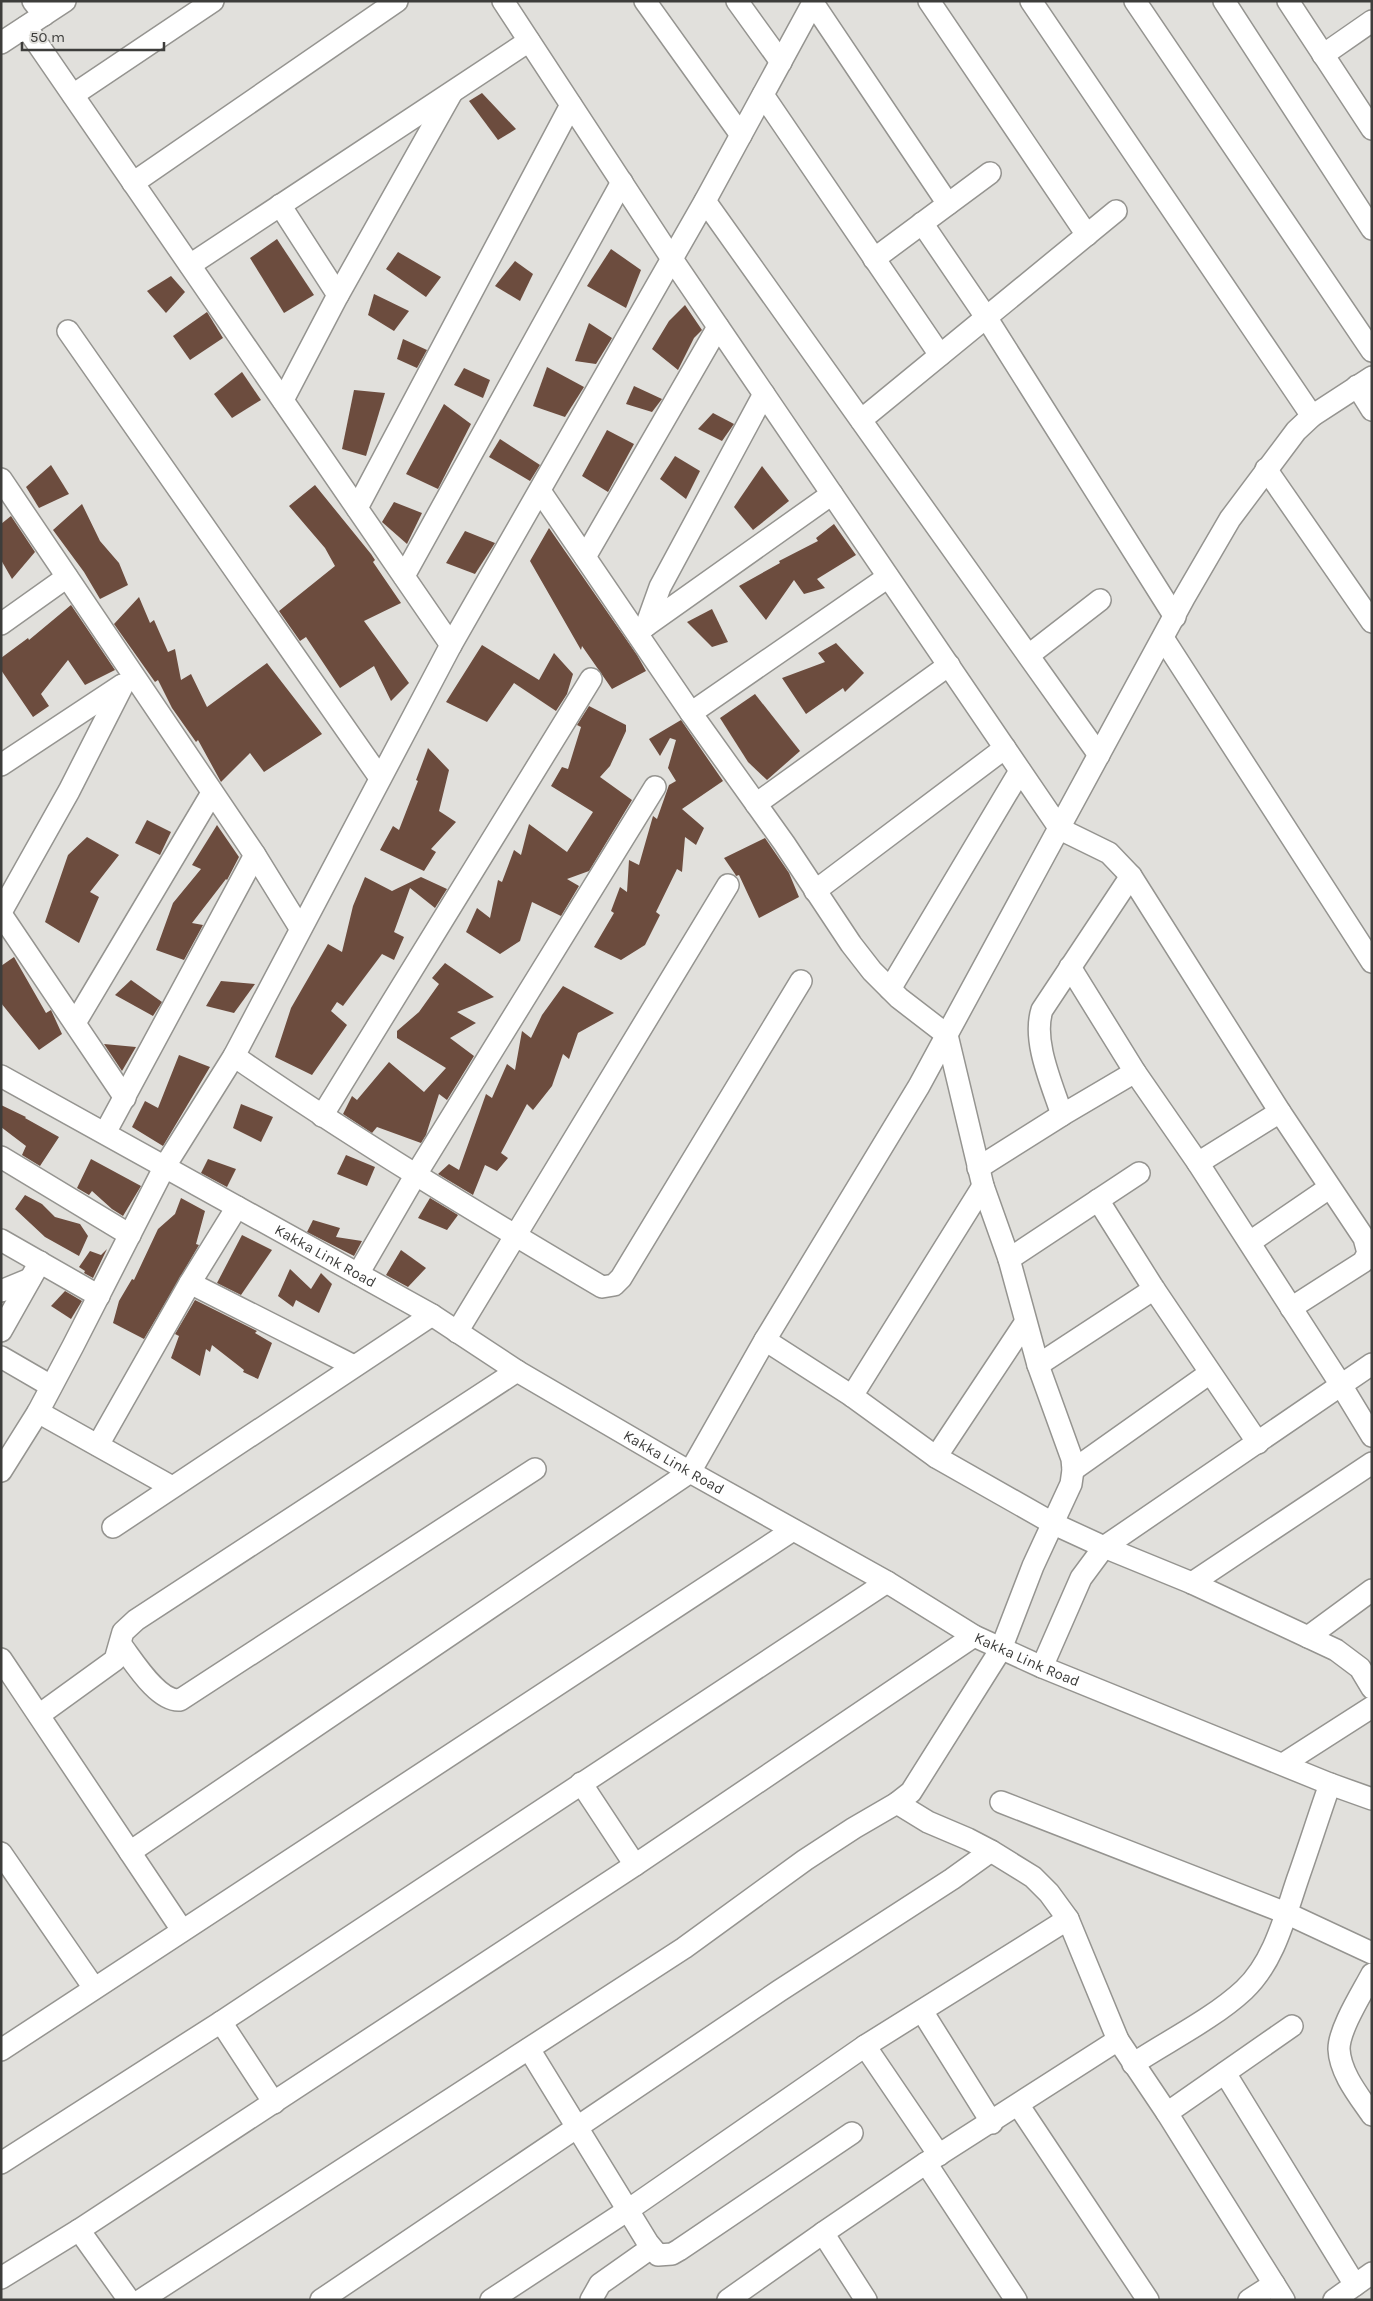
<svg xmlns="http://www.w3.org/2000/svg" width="1373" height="2301" viewBox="0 0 1373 2301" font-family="Karla,sans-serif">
	<rect width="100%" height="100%" fill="#e1e0dc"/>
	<g fill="#6c4c3e">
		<path d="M482,93l34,36 -18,11 -29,-39z"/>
		<path d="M277,239l37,56 -30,18 -34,-55z"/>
		<path d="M611,249l30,21 -15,38 -39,-22z"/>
		<path d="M398,252l43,25 -15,20 -40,-28z"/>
		<path d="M515,261l18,13 -13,27 -25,-15z"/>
		<path d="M171,276l14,16 -19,21 -19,-22z"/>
		<path d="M374,294l35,17 -15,20 -26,-16z"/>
		<path d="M685,305l17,25 -8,8 -16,32 -26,-21 17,-28z"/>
		<path d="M207,312l16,26 -33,22 -17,-24z"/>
		<path d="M589,323l23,15 -16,26 -21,-3z"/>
		<path d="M403,339l24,11 -10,18 -20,-9z"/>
		<path d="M547,367l37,20 -19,30 -32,-11z"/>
		<path d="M464,368l26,12 -7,18 -29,-13z"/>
		<path d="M242,372l19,28 -29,18 -18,-24z"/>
		<path d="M634,386l28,13 -10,13 -26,-8z"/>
		<path d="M354,390l31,3 -19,63 -24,-7z"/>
		<path d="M444,404l27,20 -33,65 -32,-15z"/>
		<path d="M713,413l21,11 -12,17 -24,-12z"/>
		<path d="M607,430l27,14 -26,48 -26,-16z"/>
		<path d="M500,439l40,26 -10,16 -41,-24z"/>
		<path d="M675,456l25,15 -14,28 -26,-20z"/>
		<path d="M51,465l18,29 -30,14 -13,-21z"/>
		<path d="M762,466l27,35 -36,29 -19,-23z"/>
		<path d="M315,485l56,69 4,6 -2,2 28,41 -37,18 45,62 -18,18 -17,-35 -34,22 -34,-51 -6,4 -21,-30 56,-45 -10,-18 -36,-42z"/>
		<path d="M394,502l28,11 -15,31 -25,-22z"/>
		<path d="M82,504l18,37 19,22 9,22 -28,14 -16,-27 -31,-42z"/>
		<path d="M11,516l24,36 -23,27 -11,-19v-36z"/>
		<path d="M834,524l22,31 -39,24 8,9 -21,6 -10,-14 -28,40 -27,-34 41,-23 -1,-2 39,-20 -2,-3z"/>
		<path d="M549,528l88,127 9,16 -34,18 -30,-43 -1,4 -51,-89z"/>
		<path d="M465,531l30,12 -20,31 -29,-11z"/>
		<path d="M139,597l11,26 4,-3 14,32 7,-3 6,31 10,-6 16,33 60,-44 55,71 -58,38 -14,-19 -29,29 -23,-42 -2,2 -24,-34 -14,-28 -3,2 -41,-58z"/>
		<path d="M71,605l44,65 -30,15 -17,-25 -27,34 8,12 -16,11 -32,-47v-12l27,-20 1,2z"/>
		<path d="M712,609l16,33 -16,5 -25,-25z"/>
		<path d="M836,643l28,30 -19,19 -2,-4 -37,26 -24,-36 43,-16 -7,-9z"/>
		<path d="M482,645l57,35 15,-27 19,21 -6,20 -11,17 -42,-28 -27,39 -41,-20z"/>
		<path d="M755,694l45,57 -33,29 -19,-18 -28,-44z"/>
		<path d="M589,706l37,19v6l-16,35 -10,11 32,23 -43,71 -22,8 12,7 -18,30 -29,-14 -12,39 -20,13 -34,-22 11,-24 13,10 8,-38 4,2 12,-32 7,5 8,-31 38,28 26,-40 -42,-26 11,-19 6,2 13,-42 -4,-2z"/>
		<path d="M681,720l42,61 -41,28 22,19 -8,17 -11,-8 -3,35 -5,-3 -21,43 4,3 -15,30 -24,15 -27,-13 20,-34 -3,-2 9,-24 7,5 2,-32 10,5 14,-49 4,3 12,-34 7,-4 -8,-13 8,-28 -6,-2 -10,18 -11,-17z"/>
		<path d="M428,748l21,22 -10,41 17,11 -25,27 5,3 -12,19 -44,-21 13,-24 6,4 19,-49 -2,-1z"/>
		<path d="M147,820l24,12 -11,23 -25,-12z"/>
		<path d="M217,825l22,32 -12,23 -1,-1 -34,44 11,2 -19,35 -28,-10 17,-47 28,-34 -9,-4z"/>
		<path d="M87,837l32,18 -29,37 9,5 -20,46 -34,-21 23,-67z"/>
		<path d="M765,838l24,35 10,24 -40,21 -20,-43 -3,1 -1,-2 -11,-16z"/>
		<path d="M365,877l27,14 29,-14 26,12 -12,19 -25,-20 -16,44 10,5 -10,23 -12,-6 -39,52 -6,-4 -6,9 16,14 -35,50 -37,-18 16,-49 37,-64 14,8 11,-46z"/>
		<path d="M14,957l32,56 5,-3 11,24 -23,16 -38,-47v-37z"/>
		<path d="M445,963l49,34 -37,15 19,11 -26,15 24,18 -27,44 -8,-6 -13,41 -5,8 -44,-16 -5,6 -29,-19 9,-18 5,4 32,-38 35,30 22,-24 -49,-30v-7l22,-19 20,-28 -7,-6z"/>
		<path d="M131,980l31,22 -9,14 -38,-21z"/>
		<path d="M221,981l34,3 -21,29 -28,-7z"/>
		<path d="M563,986l51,27 -36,20 -9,26 -6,-5 -11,32 -19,24 -6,-6 -26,49 7,5 -11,13 -12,-6 -12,30 -35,-21 11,-10 10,6 27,-76 6,4 15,-34 8,6 7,-39 9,7 11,-23z"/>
		<path d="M104,1044l32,3 -14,24z"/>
		<path d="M179,1055l31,12 -47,79 -31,-19 13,-26 13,7z"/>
		<path d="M241,1104l32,13 -12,25 -28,-14z"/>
		<path d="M1,1105l25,12 -1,1 34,19 -19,29 -18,-11 4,-9 -25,-19z"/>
		<path d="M346,1155l29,12 -8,19 -30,-12z"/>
		<path d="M91,1159l50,27 -18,30 -11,-7 -20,-18 -3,4 -12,-7z"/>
		<path d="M208,1159l28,10 -9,18 -26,-14z"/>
		<path d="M25,1195l17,9 13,13 25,7 8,12 -9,20 -34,-19 -30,-28z"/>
		<path d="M181,1198l24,13 -9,33 3,1 -55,94 -31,-16 6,-22 13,-22 2,1 24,-51 17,-15z"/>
		<path d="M430,1198l28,17 -11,15 -29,-12z"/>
		<path d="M313,1220l27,8 -4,9 26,4 -8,15 -47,-24z"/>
		<path d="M242,1235l30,15 -31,45 -24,-12z"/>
		<path d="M107,1249l-14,29 -9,-5 1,-2 -6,-4 11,-16 11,4z"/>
		<path d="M401,1250l25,18 -18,19 -22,-12z"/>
		<path d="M290,1269l21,20 10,-16 11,11 -13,29 -23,-13 -3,7 -15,-11z"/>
		<path d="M65,1291l17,10 -11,18 -20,-13z"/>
		<path d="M195,1300l62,31 -2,2 17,10 -14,36 -15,-7 1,-2 -32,-25 -2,7 -4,-3 -6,27 -29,-18 8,-22 -4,-2z"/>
	</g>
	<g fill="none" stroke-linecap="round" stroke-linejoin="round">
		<defs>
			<g id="minor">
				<path d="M33,1l11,14"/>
				<path d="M503,1l169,258 388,570 49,24 22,23 149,236 84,126 4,15 -5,9 -72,46"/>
				<path d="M645,1l96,134"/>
				<path d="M737,1l44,61"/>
				<path d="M929,1l158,234"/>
				<path d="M1031,1l281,415"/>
				<path d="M1135,1l237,350"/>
				<path d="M1224,1l148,228"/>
				<path d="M1288,1l84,128"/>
				<path d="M813,3l135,201"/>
				<path d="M26,27l425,618"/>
				<path d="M1,43l64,-42"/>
				<path d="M1323,55l49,-34"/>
				<path d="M73,95l140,-94"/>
				<path d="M763,95l177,260"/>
				<path d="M133,183l264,-182"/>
				<path d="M705,201l394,554"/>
				<path d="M280,205l58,90"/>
				<path d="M922,223l64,94 189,300"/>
				<path d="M874,259l116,-86"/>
				<path d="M190,265l339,-224"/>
				<path d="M68,331l312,447"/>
				<path d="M1357,386l15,24"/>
				<path d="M283,400l55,-105 113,-201"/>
				<path d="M861,420l255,-209"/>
				<path d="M1266,469l106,153"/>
				<path d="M1,479l254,376 45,73"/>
				<path d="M357,508l214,-403"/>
				<path d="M585,557l133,-230"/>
				<path d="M404,576l218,-394"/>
				<path d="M1,624l66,-47"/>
				<path d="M646,626l14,-39 104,-193"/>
				<path d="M643,628l189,-134"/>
				<path d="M1163,638l209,324"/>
				<path d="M1029,655l71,-55"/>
				<path d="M691,713l197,-136"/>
				<path d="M1,765l121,-80"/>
				<path d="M756,804l193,-139"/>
				<path d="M815,891l190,-143"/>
				<path d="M1,912l68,-121 54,-106"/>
				<path d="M1,914l124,184"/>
				<path d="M1070,967l65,105 63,91 82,-51"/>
				<path d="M890,989l130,-218"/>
				<path d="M75,1023l137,-230"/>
				<path d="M234,1056c120,83 243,157 368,231l12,-2 7,-7 180,-297"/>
				<path id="s1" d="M1,1076l431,239 85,56 173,101 197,110 87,54 68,31 288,117 42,15"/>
				<path d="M1062,1115c-10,-31 -30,-74 -20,-105l89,-134"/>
				<path d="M322,1116l269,-437"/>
				<path d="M105,1133l150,-278"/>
				<path d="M1,1157l129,78"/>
				<path d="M1198,1163l143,222 31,51"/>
				<path d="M978,1168l84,-53 73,-43"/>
				<path d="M1098,1200l56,89 104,154"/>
				<path d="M1,1240l98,56"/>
				<path d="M1250,1242l79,-54"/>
				<path d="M1009,1259l130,-86"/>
				<path d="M358,1274l57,-98 240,-389"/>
				<path d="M190,1283l164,83"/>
				<path d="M1,1291l29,-12"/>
				<path d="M1,1331l39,-69"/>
				<path d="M457,1332l271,-447"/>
				<path d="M765,1340l87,56 84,61 118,67 50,23 88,36 144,67 24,18 12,20"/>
				<path d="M1,1357l50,29"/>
				<path d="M1038,1365l116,-76"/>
				<path d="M852,1396l131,-210"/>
				<path d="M38,1412l134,75"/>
				<path d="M98,1445l92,-162 47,-76"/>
				<path d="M936,1457l89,-134"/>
				<path d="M1073,1470l137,-97"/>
				<path d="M1,1471l37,-59 35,-66 92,-180 69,-110 217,-411 254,-444 109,-200"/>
				<path d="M113,1527l319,-212"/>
				<path d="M1192,1583l180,-120"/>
				<path d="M1308,1637l64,-47"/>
				<path d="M121,1645c13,17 37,57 59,55l355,-231"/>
				<path d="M1,1659l181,271"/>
				<path d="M1042,1667l39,-89 23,-31 268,-183"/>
				<path d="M39,1715l76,-55 8,-28 13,-12 381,-249"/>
				<path d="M1283,1764l89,-57"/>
				<path d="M581,1783l54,82"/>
				<path d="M1001,1802l285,111 86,40"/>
				<path d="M897,1803l31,19 40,17 23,12 42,26 16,16 19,26 50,121 49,73 117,187"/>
				<path d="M130,1852l560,-380 75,-132 154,-254 265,-488 46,-79 66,-88 16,-15 60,-39"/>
				<path d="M1,1853l93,135"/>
				<path d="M1372,1974c-10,19 -33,55 -33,75 1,24 20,47 33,66"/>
				<path d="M922,2011l70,112"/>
				<path d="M221,2022l53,81"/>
				<path d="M529,2049l119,194 10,12 14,-1 7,-4 173,-117"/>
				<path d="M1,2050l792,-520"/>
				<path d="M1133,2064c35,-23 81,-46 111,-74 30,-28 41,-74 54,-112 11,-31 21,-63 32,-94"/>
				<path d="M1225,2073l130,212"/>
				<path d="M1019,2106l129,194"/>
				<path d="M1167,2113l125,-87"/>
				<path d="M939,2155l-74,-109 203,-127"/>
				<path d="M1,2163l220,-141 666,-440"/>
				<path d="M926,2163l90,137"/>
				<path d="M79,2230l50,70"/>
				<path d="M1,2278l78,-48 556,-365 339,-229"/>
				<path d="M141,2300l543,-352 121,-88 49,-32 43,-25 14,-11 90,-143 32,-83 38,-82 2,-14 -1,-11 -34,-94 -29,-106 -26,-73 -36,-151 -48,-37 -27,-27 -21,-27 -67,-101 -93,-130 -151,-222"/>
				<path d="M321,2300l458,-309 173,-112 39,-28"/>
				<path d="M491,2300l137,-90 237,-164"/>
				<path d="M591,2300l9,-16 51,-36"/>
				<path d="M728,2300l95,-67"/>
				<path d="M866,2300l-43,-67 103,-70 192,-123"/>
				<path d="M1249,2300l25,-16"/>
				<path d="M1334,2300l38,-27"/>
			</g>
		</defs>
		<use href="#minor" stroke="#959490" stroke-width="24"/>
		<use href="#minor" stroke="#fff" stroke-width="21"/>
	</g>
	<g text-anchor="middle" stroke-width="5" stroke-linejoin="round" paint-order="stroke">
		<g font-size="15" fill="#3d3d3b" stroke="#e1e0dc">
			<text dy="5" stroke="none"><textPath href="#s1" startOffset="371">Kakka Link Road</textPath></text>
			<text dy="5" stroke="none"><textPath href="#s1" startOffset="776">Kakka Link Road</textPath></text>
			<text dy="5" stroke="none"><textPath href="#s1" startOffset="1181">Kakka Link Road</textPath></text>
		</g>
	</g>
	<rect width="1373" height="2301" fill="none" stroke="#3d3d3b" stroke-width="5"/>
	<path d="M22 42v8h142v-8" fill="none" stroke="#3d3d3b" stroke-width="2.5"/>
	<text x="30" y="42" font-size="15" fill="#3d3d3b" stroke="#e1e0dc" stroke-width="4" paint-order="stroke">50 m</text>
</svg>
